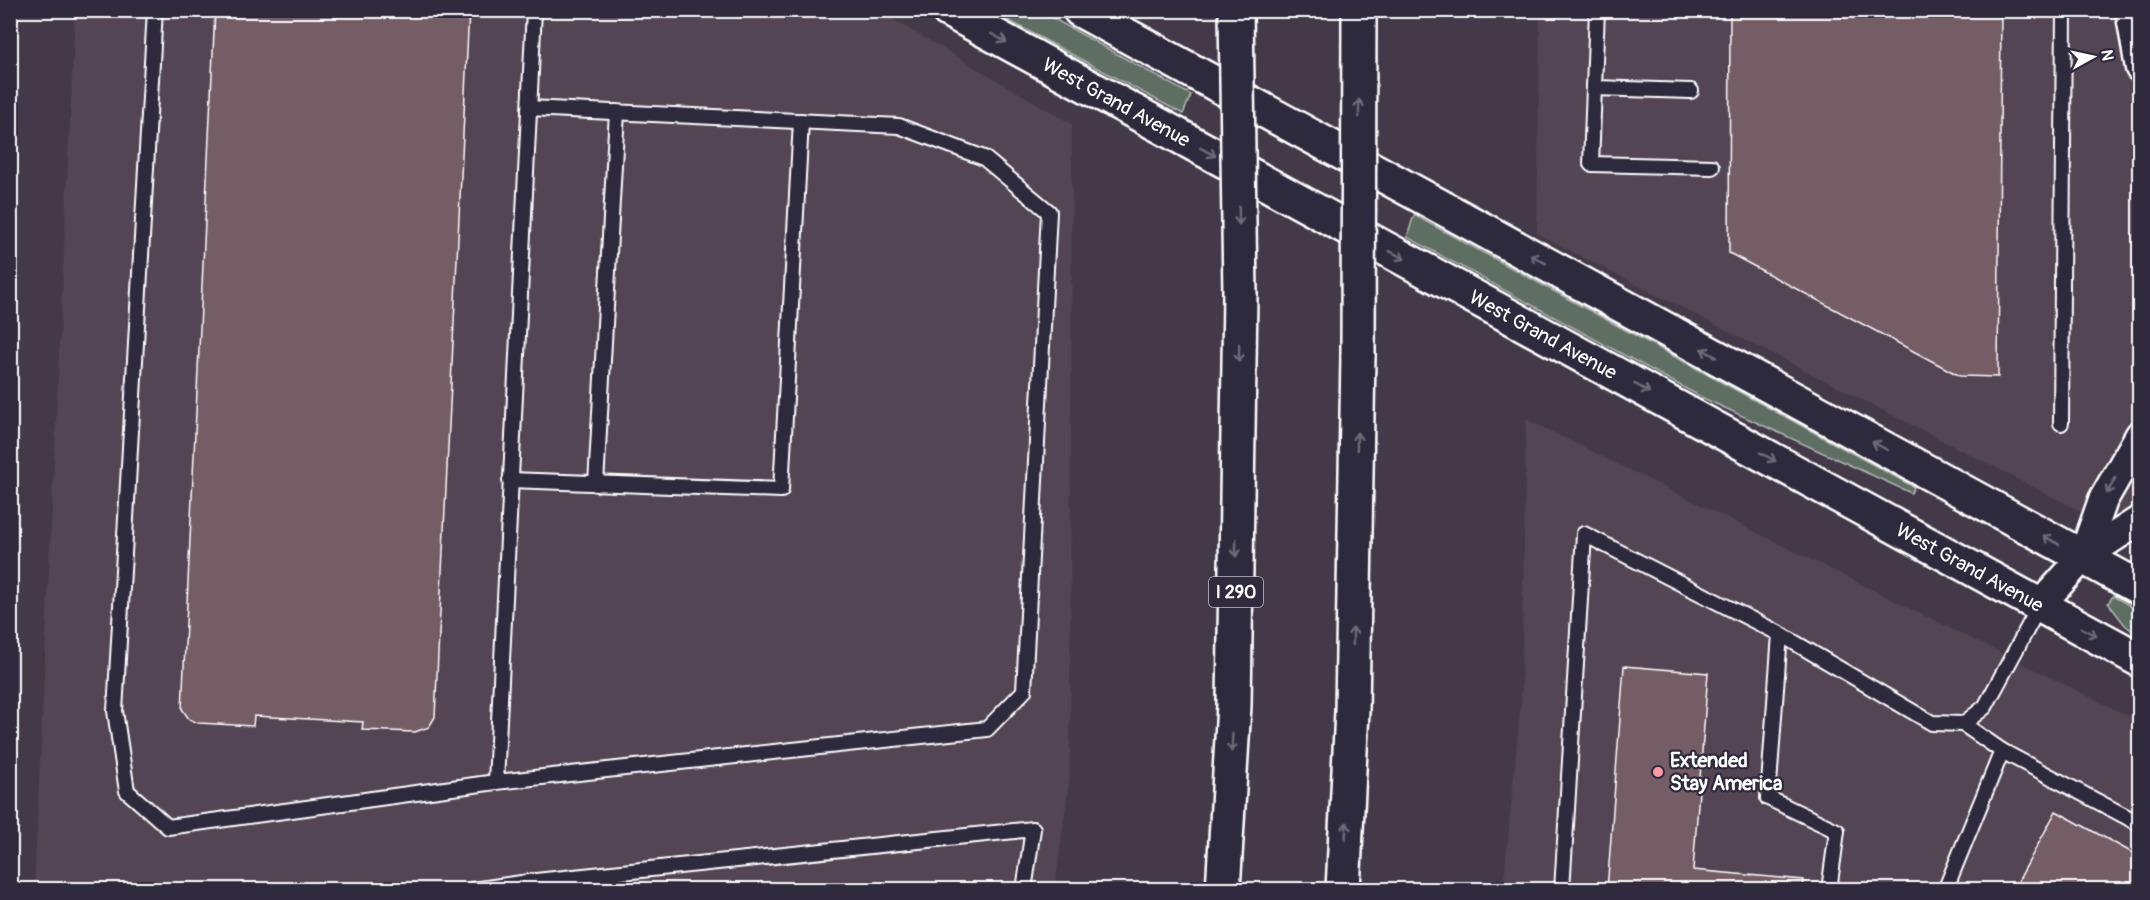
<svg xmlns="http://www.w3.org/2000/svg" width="2150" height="900" viewBox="0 0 2150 900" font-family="Pangolin,sans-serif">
	<rect width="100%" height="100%" fill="#443949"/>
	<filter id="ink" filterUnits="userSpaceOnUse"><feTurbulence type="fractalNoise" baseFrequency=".0167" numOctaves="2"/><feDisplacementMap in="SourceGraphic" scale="12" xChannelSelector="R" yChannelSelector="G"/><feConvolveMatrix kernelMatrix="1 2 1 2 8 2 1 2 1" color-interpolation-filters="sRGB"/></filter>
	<g filter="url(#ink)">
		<g fill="#534452">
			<path d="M75,11h804l193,113 -2,651 -15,114 -1021,1z"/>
			<path d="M1540,11h599v530l-602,-307z"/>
			<path d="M1526,419l613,302v168l-636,1 18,-190z"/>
		</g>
		<g fill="#5f6e64" stroke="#afb6b2" stroke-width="1.5">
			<path d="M991,11h45l11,4 144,80 -8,19z"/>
			<path d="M1414,215l500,272 -3,6 -206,-94 -298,-162z"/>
			<path d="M2113,596l26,15v25l-14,-11 -17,-22z"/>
		</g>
		<g fill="#755d66" stroke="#fff" stroke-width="1.5">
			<path d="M215,10h254l-34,707 -6,10 -14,5 -53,-2 1,-8 -109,-6 -1,10 -55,-3 -9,-4 -7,-10z"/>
			<path d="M1730,10h271l-3,367 -38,-1 -231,-123z"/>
			<path d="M1624,666l84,7 -15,197 111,10 -1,10h-196z"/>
			<path d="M2056,811l84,46v33h-120l-5,-3z"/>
		</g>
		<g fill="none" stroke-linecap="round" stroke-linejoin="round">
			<defs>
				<g id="lane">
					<path d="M155,10l-40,701 12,80 41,36 328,-45"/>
					<path d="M1597,10l-6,154 121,3"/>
					<path d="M1594,88l97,3"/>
					<path d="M529,108l370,18 85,32 65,54 -25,479 -37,38 -491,53 38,-772"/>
					<path d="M2061,423l3,-413"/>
					<path d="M510,480l271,10 20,-369"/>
					<path d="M596,484l21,-372"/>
					<path d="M1780,634l-12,164 69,33 -8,59"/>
					<path d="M1963,724l22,-17 55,-102"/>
					<path d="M2002,751l138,73"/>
					<path d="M472,890l64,-9 497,-52 -9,61"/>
					<path d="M1562,890l22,-356 196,100 152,89 31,1 39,27 -56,137 2,2"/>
				</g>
				<g id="street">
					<path d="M2130,10l10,58"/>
					<path d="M2083,557l20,-57 37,-65"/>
					<path d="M2040,605l43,-48 57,-37"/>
				</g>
				<g id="secondary">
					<path id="s1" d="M948,10l1192,650"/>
					<path d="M1080,10l1060,578"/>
				</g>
				<g id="highway">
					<path d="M1223,890l11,-185 6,-411"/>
					<path d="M1343,890l9,-179 6,-356"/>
				</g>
			</defs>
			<use href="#lane" stroke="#fff" stroke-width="18"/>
			<use href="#street" stroke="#fff" stroke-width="33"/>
			<use href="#secondary" stroke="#fff" stroke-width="38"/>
			<use href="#highway" stroke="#fff" stroke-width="38"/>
			<use href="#lane" stroke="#2f2a3d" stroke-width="14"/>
			<use href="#street" stroke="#2f2a3d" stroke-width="28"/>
			<use href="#secondary" stroke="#2f2a3d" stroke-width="33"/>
			<use href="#highway" stroke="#2f2a3d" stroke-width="33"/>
			<defs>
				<g id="highway-bridge">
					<path d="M1236,10l4,284"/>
					<path d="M1358,355l1,-345"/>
				</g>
			</defs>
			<use href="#highway-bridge" stroke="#fff" stroke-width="38" stroke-linecap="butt"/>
			<use href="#highway-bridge" stroke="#2f2a3d" stroke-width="33"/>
		</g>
		<defs><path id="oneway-shaft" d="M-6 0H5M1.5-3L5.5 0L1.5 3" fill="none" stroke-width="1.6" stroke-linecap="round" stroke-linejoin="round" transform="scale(1.5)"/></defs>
		<g stroke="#6d6a77">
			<use href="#oneway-shaft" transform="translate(999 38) rotate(29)"/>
			<use href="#oneway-shaft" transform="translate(1359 108) rotate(-90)"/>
			<use href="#oneway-shaft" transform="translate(1208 152) rotate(29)"/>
			<use href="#oneway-shaft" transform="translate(1239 216) rotate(89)"/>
			<use href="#oneway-shaft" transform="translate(1397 255) rotate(29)"/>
			<use href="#oneway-shaft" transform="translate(1538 259) rotate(-151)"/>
			<use href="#oneway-shaft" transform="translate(1239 353) rotate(91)"/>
			<use href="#oneway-shaft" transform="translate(1709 353) rotate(-151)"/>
			<use href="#oneway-shaft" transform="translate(1642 388) rotate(29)"/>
			<use href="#oneway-shaft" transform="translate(1357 441) rotate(-89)"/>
			<use href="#oneway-shaft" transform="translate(1880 446) rotate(-151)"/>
			<use href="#oneway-shaft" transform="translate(1768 457) rotate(29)"/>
			<use href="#oneway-shaft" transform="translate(2111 486) rotate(119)"/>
			<use href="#oneway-shaft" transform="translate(2051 540) rotate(-151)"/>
			<use href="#oneway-shaft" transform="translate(1236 548) rotate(91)"/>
			<use href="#oneway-shaft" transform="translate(2089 632) rotate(29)"/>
			<use href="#oneway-shaft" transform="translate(1353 636) rotate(-89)"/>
			<use href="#oneway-shaft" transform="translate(1232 743) rotate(93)"/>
			<use href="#oneway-shaft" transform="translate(1346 831) rotate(-87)"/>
		</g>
	</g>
	<circle fill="#ff9aa2" stroke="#2f2a3d" stroke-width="2" cx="1658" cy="772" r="6"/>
	<g text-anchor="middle" stroke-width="4.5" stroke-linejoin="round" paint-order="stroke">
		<rect fill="#2f2a3d" stroke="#c1bfc5" stroke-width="1.5" x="1209" y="577" width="54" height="30" rx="4.5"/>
		<g font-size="18" font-weight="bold" fill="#fff">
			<text x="1236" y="598">I 290</text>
		</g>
		<g font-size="20" fill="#fff" stroke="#2f2a3d">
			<text dy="7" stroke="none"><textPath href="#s1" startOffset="192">West Grand Avenue</textPath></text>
			<text dy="7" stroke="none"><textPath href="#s1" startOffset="678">West Grand Avenue</textPath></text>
			<text dy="7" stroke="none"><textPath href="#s1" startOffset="1164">West Grand Avenue</textPath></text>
		</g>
		<g font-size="20" font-weight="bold" fill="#fff" stroke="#2f2a3d" text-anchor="start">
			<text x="1670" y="767">Extended<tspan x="1670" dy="23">Stay America</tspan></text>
		</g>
	</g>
	<rect width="2150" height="900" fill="none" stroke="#2f2a3d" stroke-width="36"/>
	<rect x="18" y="18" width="2114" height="864" fill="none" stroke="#fff" stroke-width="2" filter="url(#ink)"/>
	<g transform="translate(2093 57) rotate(82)" stroke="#2f2a3d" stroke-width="4.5" paint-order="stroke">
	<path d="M0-4.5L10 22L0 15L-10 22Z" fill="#ffffff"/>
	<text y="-9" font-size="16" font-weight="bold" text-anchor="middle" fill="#ffffff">N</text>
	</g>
</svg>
